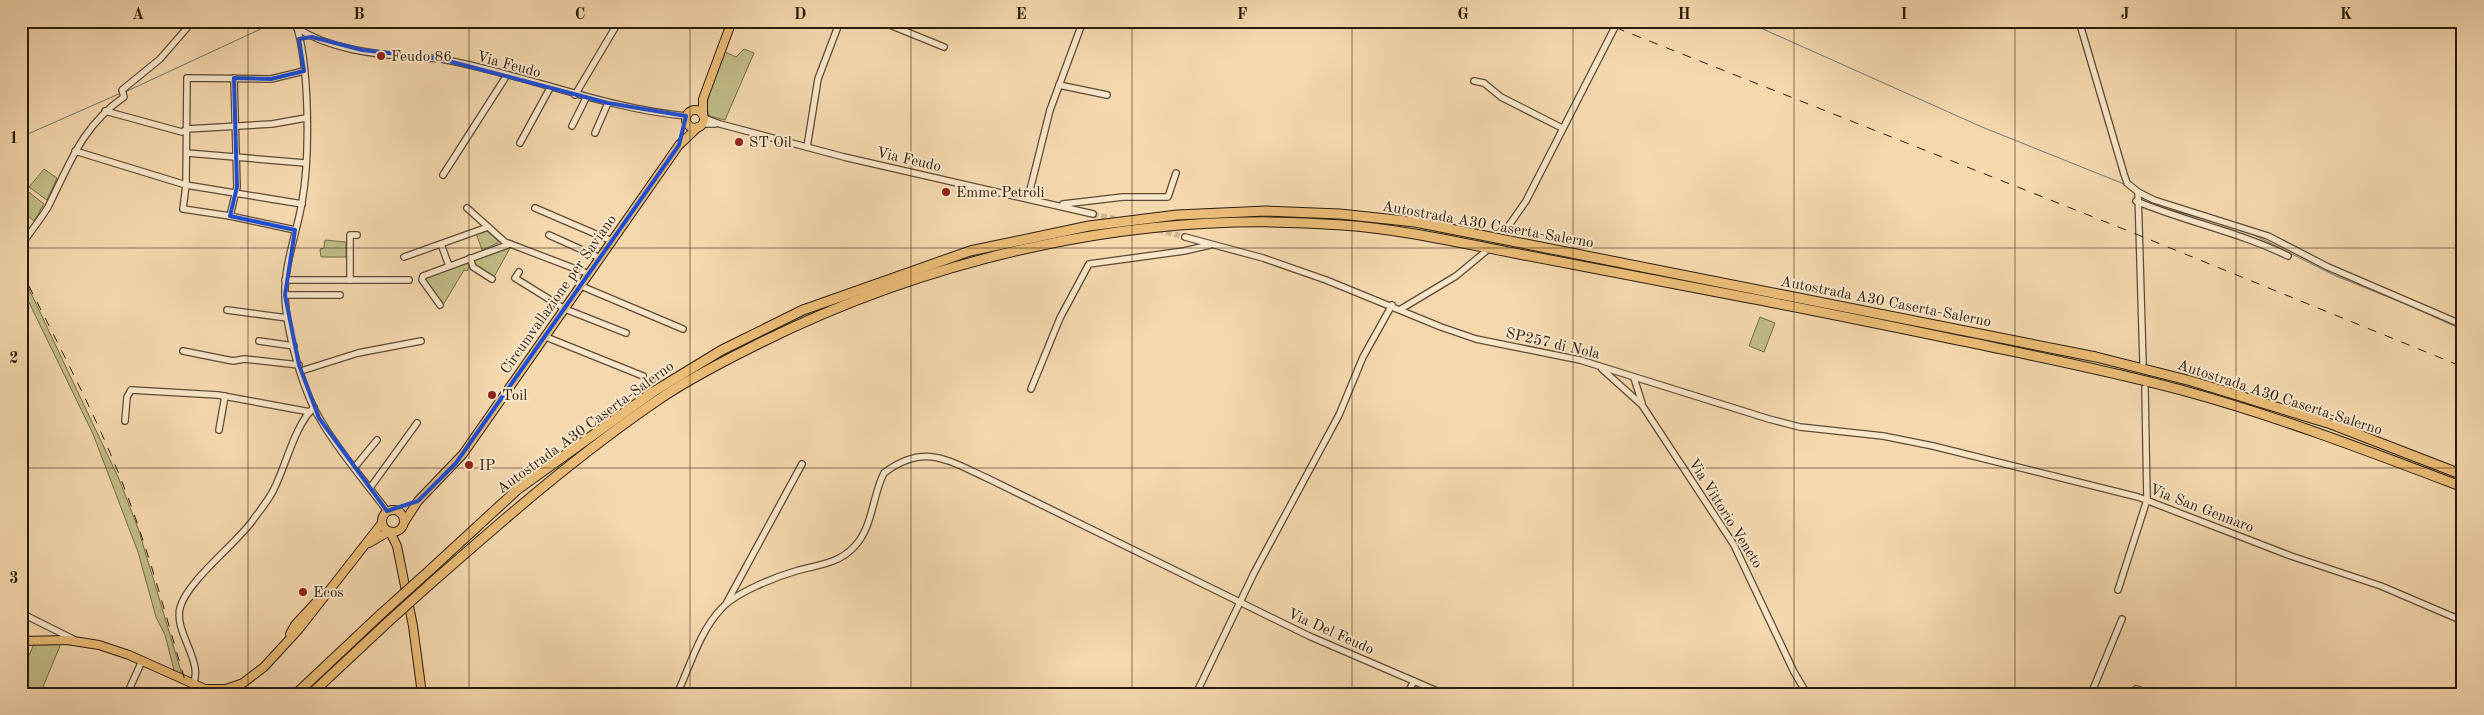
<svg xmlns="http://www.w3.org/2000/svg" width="2484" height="715" viewBox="0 0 2484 715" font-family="'Old Standard TT',serif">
	<rect width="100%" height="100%" fill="#f5d8ae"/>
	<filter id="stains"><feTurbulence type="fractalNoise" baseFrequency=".004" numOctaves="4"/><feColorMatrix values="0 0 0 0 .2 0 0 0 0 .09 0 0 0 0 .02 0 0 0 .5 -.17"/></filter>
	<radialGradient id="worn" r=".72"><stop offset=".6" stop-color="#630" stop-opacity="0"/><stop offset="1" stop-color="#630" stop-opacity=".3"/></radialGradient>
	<g fill="#c1bd86" stroke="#766c49">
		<path d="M744,49l10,4 -29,67 -15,-4c-10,-12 10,-50 15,-64l11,5z"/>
		<path d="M44,169l13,9 -10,22 -18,-13z"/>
		<path d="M21,186l23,18 -10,17 -13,-11z"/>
		<path d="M486,230l12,11v2l-16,7 -6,-17z"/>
		<path d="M325,240l21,2v15h-25l-1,-8 4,-1z"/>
		<path d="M510,248l-16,29 -19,-11 -1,-6z"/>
		<path d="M469,262l1,3 -3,6 -3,-1 -21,35 -19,-28z"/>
		<path d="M21,272l98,207 19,49 45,150 -8,-4 -10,-39 -9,-18 -18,-65 -45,-118 -72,-148z"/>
		<path d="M1760,317l15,6 -11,29 -15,-6z"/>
		<path d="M35,642l24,1 1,3 -20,48h-19v-21z"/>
	</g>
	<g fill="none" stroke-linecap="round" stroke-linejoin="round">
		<g stroke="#737972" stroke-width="1">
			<path d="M1745,21l237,106 142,57"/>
			<path d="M125,92l153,-71"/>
			<path d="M21,137l100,-44"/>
			<path d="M2141,197l22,11 52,14"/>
			<path d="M2250,233l86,43 72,29 55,25"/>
		</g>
		<g stroke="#cdb28e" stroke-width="5.5" stroke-dasharray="5.5 3" stroke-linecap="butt">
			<path d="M1093,214l27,6"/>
			<path d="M1158,230l27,7"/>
			<path d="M1487,250l18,-19"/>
		</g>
		<defs>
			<g id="minor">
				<path d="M295,21c15,43 15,136 7,181 -5,31 -18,62 -17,94 1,34 17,93 35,123 19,33 45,62 67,92"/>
				<path d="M880,21l64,26"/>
				<path d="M2079,21l45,153 3,9 11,9 5,171"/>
				<path d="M297,28c32,21 76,26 114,29 10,1 20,1 30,2 83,15 161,49 245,57"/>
				<path d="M1474,81l10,2 17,14 61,31"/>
				<path d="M1059,85l48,10"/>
				<path d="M575,95l44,-74"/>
				<path d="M105,111l77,21 5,-3 85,-5 34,-6"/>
				<path d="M704,118l16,6 124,33 249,57"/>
				<path d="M702,124h13"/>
				<path d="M572,126l14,-28"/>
				<path d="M595,133l13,-30"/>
				<path d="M520,143l30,-55"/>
				<path d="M807,147l11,-68 22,-58"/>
				<path d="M75,151l111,34 116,19"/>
				<path d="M187,153l118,10"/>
				<path d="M443,175l64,-100"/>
				<path d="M2138,192l16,8 114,36 60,31 135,58"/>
				<path d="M1028,198l22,-88 33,-89"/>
				<path d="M2136,201c50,21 103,31 152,55"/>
				<path d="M1063,204l60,-7h45l8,-24"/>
				<path d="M467,208l38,34 84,32"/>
				<path d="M535,208l77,33"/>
				<path d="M230,216l7,-29 -3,-109"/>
				<path d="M295,230l-65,-14 -47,-7 3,-24 1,-107 84,1 33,-8"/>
				<path d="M1505,231l21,-30 92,-180"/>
				<path d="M549,235l51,23"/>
				<path d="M1185,237l78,21 63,22 115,47 35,12 104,21 189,59 31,8 83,9 50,10 205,51 153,59 90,30 82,35"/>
				<path d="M441,244l8,22"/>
				<path d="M21,245c9,-12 19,-25 27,-38 22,-44 34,-81 76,-110l-2,-7 38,-31 33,-38"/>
				<path d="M404,257l84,-30"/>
				<path d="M470,258l3,9 19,12"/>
				<path d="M519,272l-4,6 50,31 61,24"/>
				<path d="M285,280h124"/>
				<path d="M350,280v-45h7"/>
				<path d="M581,286l102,43"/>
				<path d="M285,295h55"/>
				<path d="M440,305l-18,-25 1,-4 87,-32"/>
				<path d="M1401,309l55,-33 29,-24"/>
				<path d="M227,310l60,8"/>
				<path d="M546,337l97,39"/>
				<path d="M259,341l35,5"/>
				<path d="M183,351l50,10 11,-2 55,6"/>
				<path d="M1602,369l40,36 92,140 60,127 13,22"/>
				<path d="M301,371l57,-18 63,-12"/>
				<path d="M1634,378l8,25"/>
				<path d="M1031,389l29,-71 29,-54 95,-13 26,-6"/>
				<path d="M125,421l2,-24 4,-7 87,5 92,17"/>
				<path d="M219,430l6,-34"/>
				<path d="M354,468l23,-28"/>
				<path d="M370,488l47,-65"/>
				<path d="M2118,590l29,-90 -2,-112"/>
				<path d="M727,602l75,-138"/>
				<path d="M21,613l52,26"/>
				<path d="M193,685c11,-24 -19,-52 -13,-77 7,-27 56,-64 73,-88 7,-10 16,-20 21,-31 12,-24 21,-64 40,-82"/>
				<path d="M127,694l15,-33"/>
				<path d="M677,694c13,-28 23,-63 44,-85 14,-16 54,-32 75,-38 21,-6 42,-7 58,-24 19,-19 18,-51 30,-74 41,-31 65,-12 105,6l320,157 135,58"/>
				<path d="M1196,694l58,-121 85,-158 24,-58 29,-52"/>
				<path d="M1407,694l7,-13"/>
				<path d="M2091,694l31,-75"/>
				<path d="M2131,694l5,-5 17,5"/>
			</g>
			<g id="major">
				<circle cx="695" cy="119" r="9"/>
				<path d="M703,115v-16l29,-78"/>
				<circle cx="393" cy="521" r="11"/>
				<path d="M405,521l13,-20 45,-47 216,-309 19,-18"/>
				<path d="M390,532l7,14 16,80 9,68"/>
				<path d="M369,543l19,-11"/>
				<path d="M290,634l5,-9 24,-26"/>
				<path d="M21,641l46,-1 32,5 30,10 76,34h21l17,-6 21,-16 35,-38 83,-106"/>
			</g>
			<g id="highway">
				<path d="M430,570l88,-81 135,-97 69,-42 81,-40 167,-59 119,-25 88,-11 89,-4 74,3 75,8 681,135 95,24 140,43 132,51"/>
				<path d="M429,585c74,-65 147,-129 229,-185 29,-20 62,-37 94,-53 180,-91 388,-138 590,-122 58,4 115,17 172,28 78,15 156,30 235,45 75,14 149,30 224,45 71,15 142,29 212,48 95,26 186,61 278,96"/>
				<path d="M296,694l85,-80"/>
				<path d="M311,694l77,-72"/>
			</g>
		</defs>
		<use href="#minor" stroke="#5e4b34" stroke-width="8"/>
		<use href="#major" stroke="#2c1c0c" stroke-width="10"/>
		<use href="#highway" stroke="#2c1c0c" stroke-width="11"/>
		<use href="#minor" stroke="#f8e6ca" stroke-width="5.5"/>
		<use href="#major" stroke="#eabc77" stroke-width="8"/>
		<use href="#highway" stroke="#eabc77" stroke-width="9"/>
		<g stroke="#2c1c0c" stroke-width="1" stroke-dasharray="9 9" stroke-linecap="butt">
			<path d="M1599,21l527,209 337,137"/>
			<path d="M21,270c35,71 74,142 103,217 26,67 44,137 65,207"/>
		</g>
		<defs>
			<g id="highway-bridge">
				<path d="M381,614l49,-44"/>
				<path d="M388,622l41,-37"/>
			</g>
		</defs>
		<use href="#highway-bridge" stroke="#2c1c0c" stroke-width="11" stroke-linecap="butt"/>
		<use href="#highway-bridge" stroke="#eabc77" stroke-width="9"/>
	</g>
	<path fill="none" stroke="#1d4ed8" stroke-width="4" stroke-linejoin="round" d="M312,37l50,13 79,9 167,44 78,13 -7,29 -223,318 -38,38 -31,10 -68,-93 -20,-53 -14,-70 10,-65 -65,-14 7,-29 -3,-109 37,1 33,-8 -5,-32z"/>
	<path fill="none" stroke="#2c1c0c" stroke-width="1" stroke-opacity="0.55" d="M248,21v673M469,21v673M690,21v673M911,21v673M1132,21v673M1352,21v673M1573,21v673M1794,21v673M2015,21v673M2236,21v673M21,248h2442M21,468h2442"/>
	<g fill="#8f2418" stroke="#f8e6ca" stroke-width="2">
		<circle cx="381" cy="56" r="5"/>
		<circle cx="739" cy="142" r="5"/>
		<circle cx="946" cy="192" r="5"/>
		<circle cx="492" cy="395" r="5"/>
		<circle cx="469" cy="465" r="5"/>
		<circle cx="303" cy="592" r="5"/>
	</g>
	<g text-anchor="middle" stroke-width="4" stroke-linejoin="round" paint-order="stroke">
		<g font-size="15" fill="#2c1c0c" stroke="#f8e6ca" text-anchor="start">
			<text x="391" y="61">Feudo 86</text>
			<text x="749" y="147">ST Oil</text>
			<text x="956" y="197">Emme Petroli</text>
			<text x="502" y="400">Toil</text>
			<text x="479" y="470">IP</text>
			<text x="313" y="597">Ecos</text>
		</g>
		<g font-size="15" fill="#2c1c0c" stroke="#f8e6ca">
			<text transform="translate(509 64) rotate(15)" y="5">Via Feudo</text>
			<text transform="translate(909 159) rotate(13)" y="5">Via Feudo</text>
			<text transform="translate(1488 224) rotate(10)" y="5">Autostrada A30 Caserta-Salerno</text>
			<text transform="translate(558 294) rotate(-55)" y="5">Circumvallazione per Saviano</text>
			<text transform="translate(1886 301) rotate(11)" y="5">Autostrada A30 Caserta-Salerno</text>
			<text transform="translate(1553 343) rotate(13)" y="5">SP257 di Nola</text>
			<text transform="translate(2280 397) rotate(18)" y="5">Autostrada A30 Caserta-Salerno</text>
			<text transform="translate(585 427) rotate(-36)" y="5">Autostrada A30 Caserta-Salerno</text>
			<text transform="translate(2202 508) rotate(21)" y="5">Via San Gennaro</text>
			<text transform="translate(1726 513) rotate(58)" y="5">Via Vittorio Veneto</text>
			<text transform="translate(1331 631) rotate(24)" y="5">Via Del Feudo</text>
		</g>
	</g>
	<rect width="2484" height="715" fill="none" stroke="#f5d8ae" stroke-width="55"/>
	<rect x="28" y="28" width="2428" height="660" fill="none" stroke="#2c1c0c" stroke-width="2"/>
	<g font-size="16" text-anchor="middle" font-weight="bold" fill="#2c1c0c">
		<text x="138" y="19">A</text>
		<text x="359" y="19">B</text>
		<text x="580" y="19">C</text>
		<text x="800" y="19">D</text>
		<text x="1021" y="19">E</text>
		<text x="1242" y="19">F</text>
		<text x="1463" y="19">G</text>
		<text x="1684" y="19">H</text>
		<text x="1904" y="19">I</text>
		<text x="2125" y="19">J</text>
		<text x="2346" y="19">K</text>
		<text x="14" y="143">1</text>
		<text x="14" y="363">2</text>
		<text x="14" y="583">3</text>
	</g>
	<rect width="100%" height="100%" filter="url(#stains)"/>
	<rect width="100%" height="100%" fill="url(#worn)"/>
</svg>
